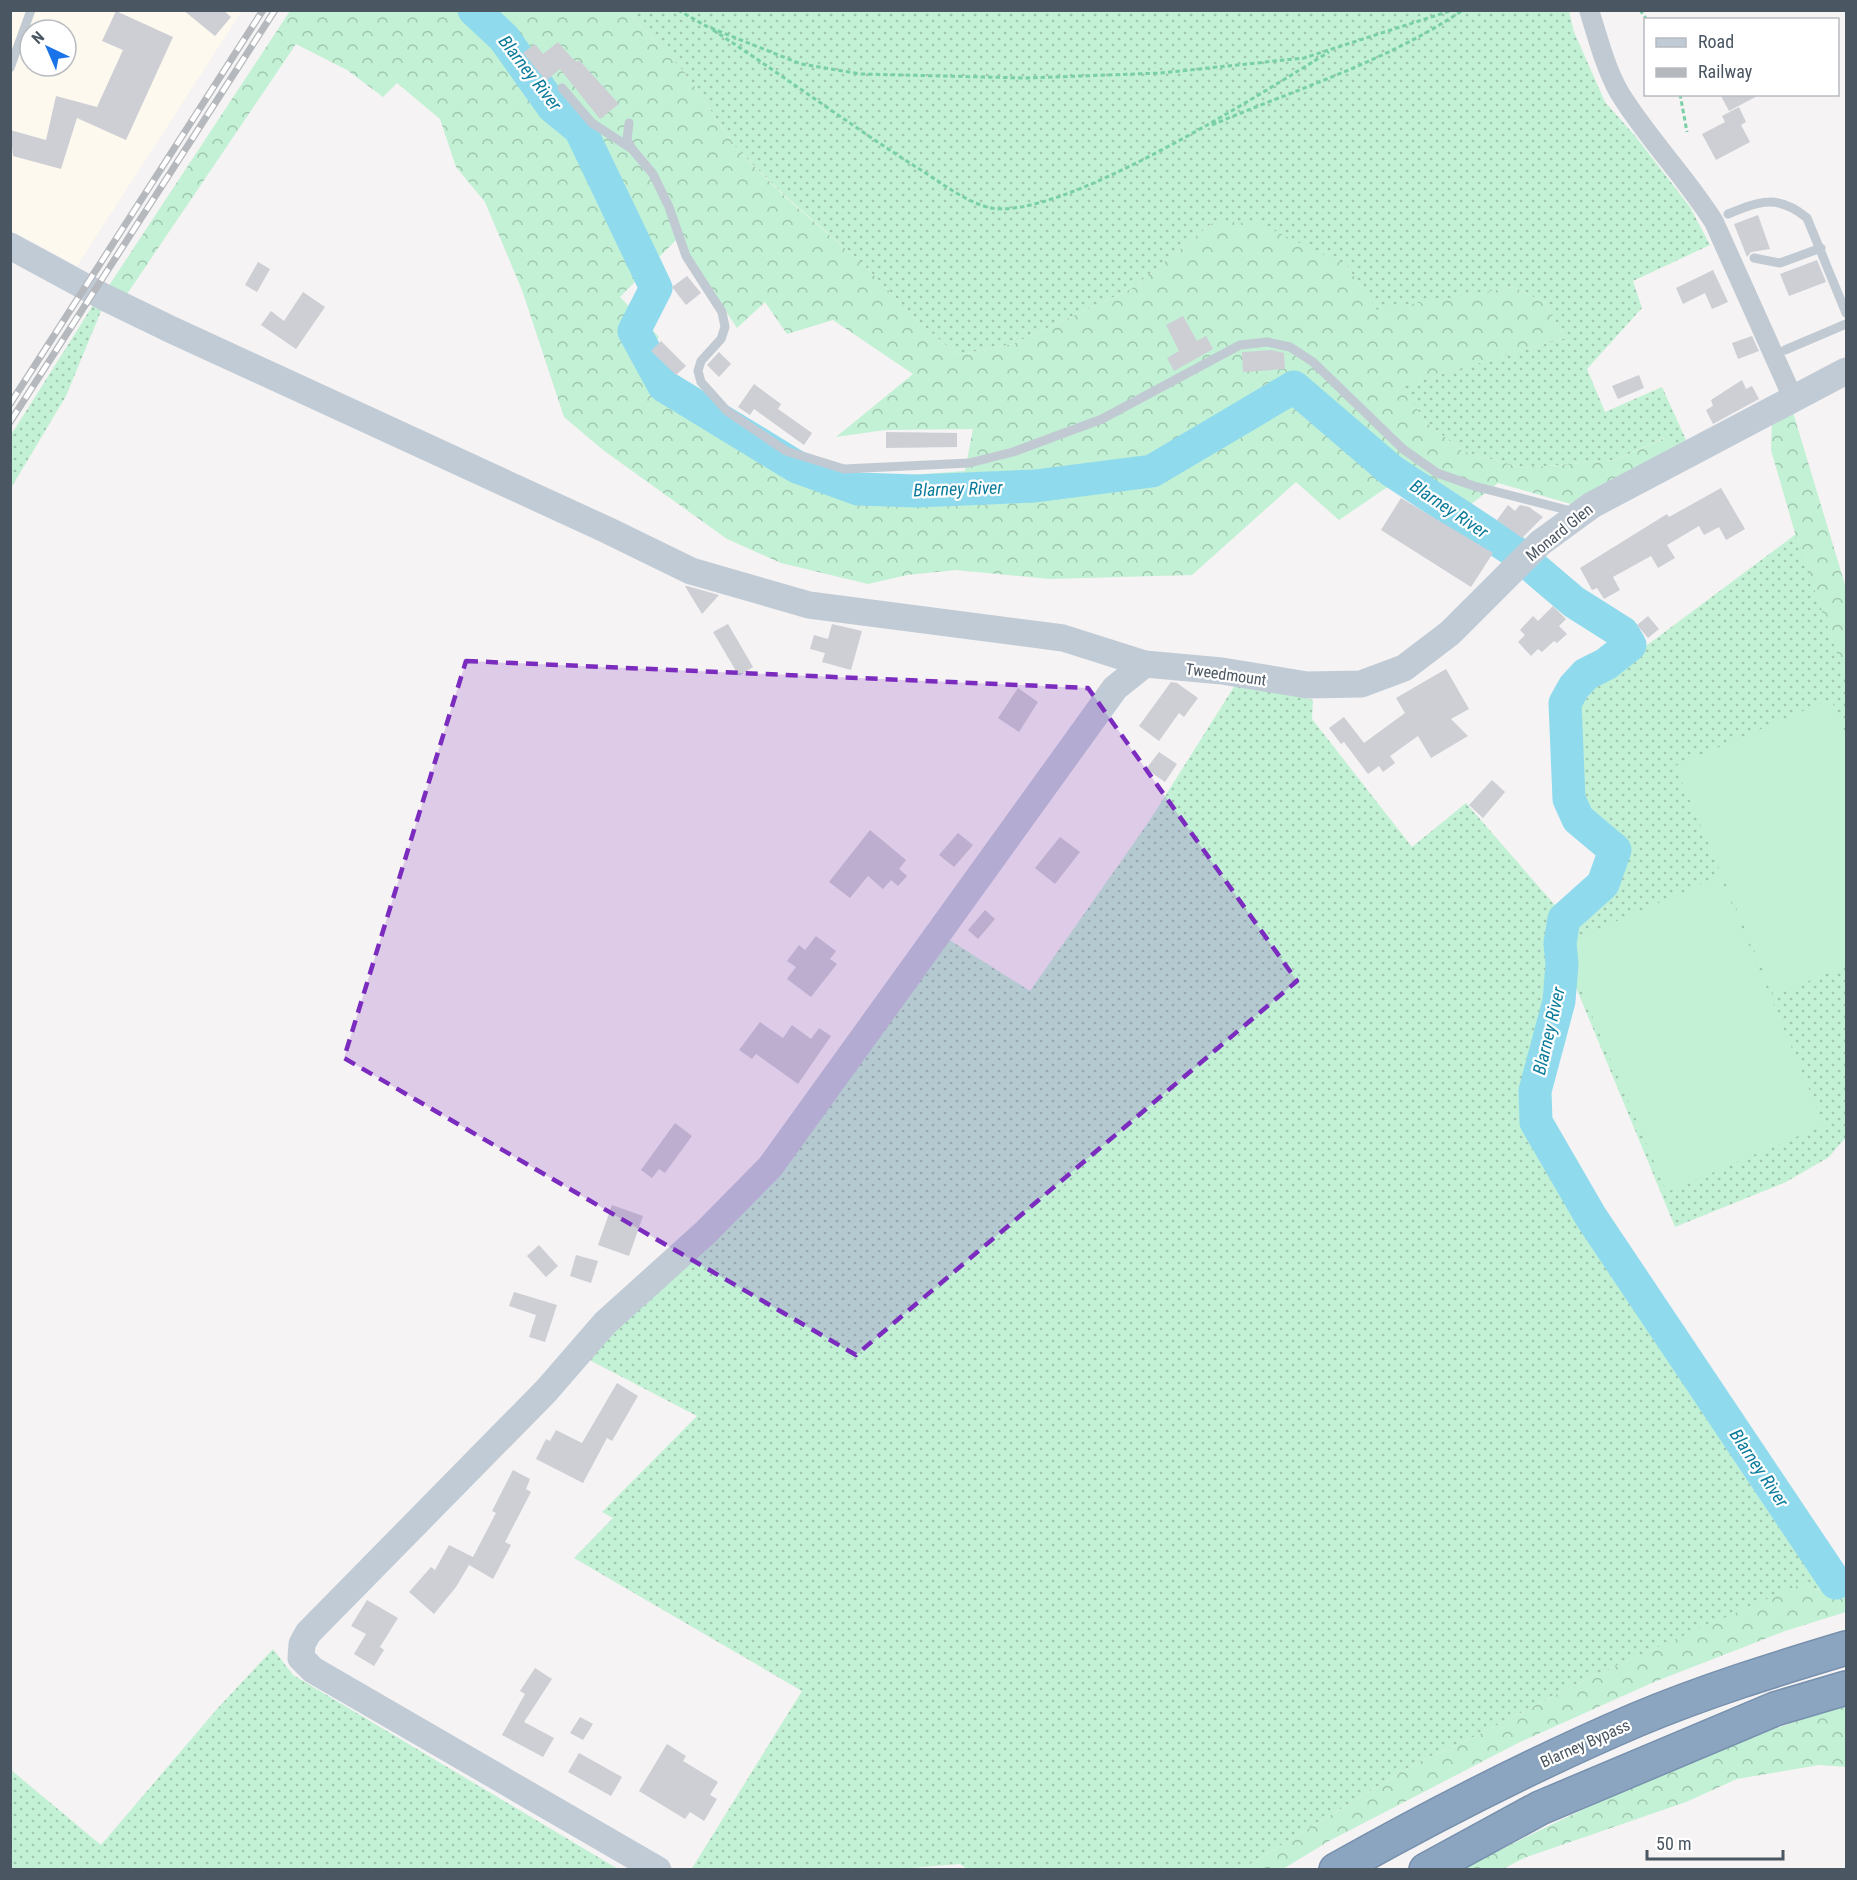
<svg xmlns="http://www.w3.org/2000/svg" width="1857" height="1880" viewBox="0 0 1857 1880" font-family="'Roboto Condensed',sans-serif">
	<defs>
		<pattern id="grass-dots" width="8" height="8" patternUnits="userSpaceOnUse" patternTransform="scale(1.5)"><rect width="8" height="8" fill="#c3f1d5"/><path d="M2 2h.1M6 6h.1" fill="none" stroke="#a0c6b0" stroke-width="1.8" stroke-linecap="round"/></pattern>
		<pattern id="forest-crowns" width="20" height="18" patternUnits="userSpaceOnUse" patternTransform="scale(1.5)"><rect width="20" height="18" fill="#c3f1d5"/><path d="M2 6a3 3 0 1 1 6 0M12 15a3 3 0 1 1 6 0" fill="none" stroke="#a0c6b0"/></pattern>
	</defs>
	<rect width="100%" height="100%" fill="#f5f3f3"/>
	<path fill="#fdf9ef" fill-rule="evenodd" d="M10,11h232l-165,255 -66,-36zM30,30h36v36h-36z"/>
	<g fill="url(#grass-dots)">
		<path d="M627,11h942l5,21 31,70 31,35 54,70 20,38 -77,36 9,27 -55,61 18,43 57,-25 25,55 -11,6 -12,-10 -49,22 -92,8 -61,-17 -35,-28 -27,-37 165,-48 -20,-35 -31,-16 -137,24 -30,-45 -132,-45 -84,68 -118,55 -56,11 -39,-34 -56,-58 -78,-68 -47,-46 -51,-75z"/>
		<path d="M95,302l9,2 -38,92 -55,92v-53z"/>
		<path d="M1796,534l50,143v460l-17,20 -43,25 -111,45 -105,-254 -8,-28c22,-27 66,-62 60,-101l-29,-23 -11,-25 -10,-41 4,-42 23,-32z"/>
		<path d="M1237,682l76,18 -1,19 100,128 54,-44 94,108 2,53 -3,36 -24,91 1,31 74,124 226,337 -20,7 -8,-8 -216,94 -116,60 -58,26 -176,107 -273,1 -9,-6 -73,6h-196l111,-179 -228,-133 39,-40 -11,-6 95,-96 -121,-63 130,-121 242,-293 82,52 120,-171z"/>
		<path d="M273,1649l20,26 325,194h-607v-99l90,75 116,-136z"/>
	</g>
	<g fill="url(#forest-crowns)" fill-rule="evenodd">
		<path d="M290,11h337l59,63 51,75 47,47 78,67 55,57 40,35 56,-11 118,-55 84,-68 46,3 86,42 30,44 137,-23 31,16 20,35 -164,48 26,37 35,28 61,17 92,-8 50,-22 13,12 -100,56 -80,-23 -48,38 -58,-37 -53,36 -43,-38 -104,93 -142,4 -94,-9 -49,5 -39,9 -87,-21 -54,-24 -124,-89 -39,-33 -42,-127 -37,-88 -29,-35 -16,-48 -43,-36 -14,14 -36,-27 -51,-26 -171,253 -17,-10zM678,238l59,90 28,-26 22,32 46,-14 80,54 -77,63 49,-7 88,-1 -8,42 -96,7 -71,-14 -76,-48 -74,-66 11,-13 -39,-40z"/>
		<path d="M1792,409l54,179v90l-47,-131 -28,-97 1,-30z"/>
		<path d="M1808,1581l8,9 30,-6v28l-61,19 -131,51 -134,60 -191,99 -46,28h-41l176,-107 58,-26 116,-60z"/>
		<path d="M1846,1705v62l-27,-2 -82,14 -51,23 -162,56 -21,11 -43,1c125,-63 252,-124 386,-165z"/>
	</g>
	<g fill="#c3f1d5">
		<path d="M1831,699l15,37v229l-72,31 -99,-230z"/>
		<path d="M1720,876l104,249 -157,67 -105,-247z"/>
	</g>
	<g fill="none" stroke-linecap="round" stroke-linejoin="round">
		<path stroke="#90daee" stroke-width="33" d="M474,10l30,28 49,69 27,22 76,159 -22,43 30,55 133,81 61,22 59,2 118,-5 117,-15 142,-84 98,84 122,80 60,51 49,31 7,12 -24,19 -20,10 -12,13 -9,16 4,96 9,20 37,31 -12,34 -39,35 -4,24 2,21 -3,37 -24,90 1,31 55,95 245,366"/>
	</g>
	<g fill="#cdcfd5">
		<path d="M183,10h40l8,7 -16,19z"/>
		<path d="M116,11l57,26 -47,103 -49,-22 -16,51 -48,-13 -3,-26 36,10 10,-44 41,11 26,-57 -21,-9z"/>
		<path d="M558,42l14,16 5,4 2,-2 40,44 -19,15 -40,-50 -14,12 -23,-28 12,-9 8,10z"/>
		<path d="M1720,94h41l-32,17z"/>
		<path d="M1739,107l7,15 -5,3 9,17 -34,18 -14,-26 23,-12 -3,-6z"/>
		<path d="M1758,215l12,34 -19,3 -4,5 -13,-33z"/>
		<path d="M1817,260l9,22 -37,14 -9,-22z"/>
		<path d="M258,262l12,7 -13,23 -12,-7z"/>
		<path d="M1713,270l15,32 -16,7 -7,-16 -22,11 -7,-16z"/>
		<path d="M687,276l14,17 -15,12 -14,-18z"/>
		<path d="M303,292l22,15 -29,42 -35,-24 10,-14 13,10z"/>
		<path d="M1183,316l14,25 9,-5 7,13 -39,22 -7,-13 12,-7 -13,-26z"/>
		<path d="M1752,336l7,15 -21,8 -6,-16z"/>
		<path d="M661,341l25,25 -10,9 -25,-24z"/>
		<path d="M1272,350l12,3 1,16 -42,3 -1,-20z"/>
		<path d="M719,352l12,12 -12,13 -12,-12z"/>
		<path d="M1639,375l5,13 -26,11 -6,-13z"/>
		<path d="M1742,380l4,9 6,-3 7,13 -46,25 -7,-14 7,-4 -2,-6z"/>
		<path d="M754,384l27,20 -3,5 34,24 -8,12 -50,-36 -4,6 -12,-8z"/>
		<path d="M886,432l71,1v14l-71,1z"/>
		<path d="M1721,488l24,41 -19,11 -7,-13 -15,8 -5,-9 -32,19 8,13 -17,10 -7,-12 -38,21 7,13 -16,9 -7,-11 -5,2 -12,-22 87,-54 2,3z"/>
		<path d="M1401,498l92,55 -22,34 -90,-57z"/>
		<path d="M1508,505l7,6 5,-6 9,2 14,10 -21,21 -25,-18z"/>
		<path d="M685,586h2l32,9 -17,19z"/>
		<path d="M1553,606l13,13 -7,7 8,8 -10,9 -3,-2 -12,11 -4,-3 -7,7 -13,-14 7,-7 -5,-5 13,-14 5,5z"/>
		<path d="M1648,616l11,13 -11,9 -11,-13z"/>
		<path d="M728,624l25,43 -14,9 -26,-44z"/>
		<path d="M832,624l30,7 -11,39 -29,-8 3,-9 -15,-4 4,-14 14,4z"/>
		<path d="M1446,669l23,40 -18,10 17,17 -37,22 -13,-22 -28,20 5,7 -12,9 -4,-6 -11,8 -24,-32 -3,2 -12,-16 15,-11 20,26 41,-30 -9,-15z"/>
		<path d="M1171,682l6,1 21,15 -14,19 -5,-4 -20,28 -20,-15z"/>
		<path d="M1018,688l20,14 -19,30 -21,-14z"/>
		<path d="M1159,752l18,12 -12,18 -19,-13z"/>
		<path d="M1492,780l13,12 -22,26 -14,-13z"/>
		<path d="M870,830l36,30 -7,9 8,7 -9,10 -7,-6 -8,9 -15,-13 -18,22 -21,-16z"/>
		<path d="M958,833l15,12 -19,22 -15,-12z"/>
		<path d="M1060,837l20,15 -25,32 -20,-16z"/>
		<path d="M985,910l10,9 -17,20 -10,-9z"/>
		<path d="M816,936l20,15 -6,8 7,5 -26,33 -24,-18 9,-12 -9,-6 12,-16 6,5z"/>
		<path d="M760,1022l23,16 9,-13 19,14 8,-11 12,8 -33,48 -42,-30 -4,5 -13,-9z"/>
		<path d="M675,1123l17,13 -27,37 -6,-4 -7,9 -11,-8z"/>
		<path d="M612,1205l31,11 -14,40 -31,-11z"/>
		<path d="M539,1245l19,21 -12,11 -19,-21z"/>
		<path d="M576,1255l22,6 -7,22 -21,-7z"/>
		<path d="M514,1292l43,13 -12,37 -16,-5 7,-22 -27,-9z"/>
		<path d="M617,1383l21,13 -26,45 -5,-3 -24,45 -47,-24 10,-20 4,2 6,-11 26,13z"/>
		<path d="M513,1470l17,9 -4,10 5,3 -26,50 6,3 -18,34 -24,-14 -13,22 -22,27 -25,-22 22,-25 4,3 14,-25 24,12 23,-44 -4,-2z"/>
		<path d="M367,1600l31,18 -18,29 4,3 -10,16 -20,-12 12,-20 -15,-8z"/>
		<path d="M535,1668l17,11 -28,43 30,16 -11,19 -41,-22 23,-41 -5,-3z"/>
		<path d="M580,1717l13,7 -10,16 -13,-7z"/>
		<path d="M667,1744l19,12 -3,5 35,21 -8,13 7,4 -13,22 -14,-9 -5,7 -46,-28z"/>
		<path d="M579,1753l43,24 -11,19 -43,-24z"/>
	</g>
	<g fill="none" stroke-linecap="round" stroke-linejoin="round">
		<defs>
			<g id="highway">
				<path d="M1336,1870c98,-55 197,-106 300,-150 69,-29 140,-51 210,-72"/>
				<path d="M1426,1870l114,-62 235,-99 71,-21"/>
			</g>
		</defs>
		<use href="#highway" stroke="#7690ad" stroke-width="36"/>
		<g stroke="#7ad0a6" stroke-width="3" stroke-dasharray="4.5 3" stroke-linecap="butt">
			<path d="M678,10l28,16 95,38 60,10 165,4 135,-5 143,-15 149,-48"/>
			<path d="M1640,10l7,10"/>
			<path d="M713,30c68,44 134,93 203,137 22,13 46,33 71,40 68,19 279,-117 342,-155"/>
			<path d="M1680,94l7,38"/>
			<path d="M1212,125c84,-36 174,-63 251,-115"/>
		</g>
		<g stroke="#c1cad2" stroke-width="9">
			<path d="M10,68l21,-58"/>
			<path d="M562,88l30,35 40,26 21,25 16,33 17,49 36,56 3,15 -4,12 -20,22 -3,10 3,11 26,29 59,40 58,18 125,-6 44,-11 89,-33 138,-74 27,-3 23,5 23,15 90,87 34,24 37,13 101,26"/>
			<path d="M629,123l-2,17 4,7"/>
			<path d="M1728,214c32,-13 50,-20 79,4l39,95"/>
			<path d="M1754,258l26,5 41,-15"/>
			<path d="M1785,350l61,-26"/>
		</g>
		<path stroke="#c1cad2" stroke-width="20" d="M1589,10c9,28 16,57 30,82 28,46 67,85 95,130l79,176"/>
		<g stroke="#c1cbd6" stroke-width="27">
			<path d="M10,246l94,51 68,33 435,200 84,41 118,34 254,33 82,26 77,7 85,14 54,-1 43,-16 46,-35 90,-90 52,-38 254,-134"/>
			<path d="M658,1870l-345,-200 -12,-12 1,-14 6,-11 238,-242 59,-68 101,-91 64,-65 345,-479 30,-24"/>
		</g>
		<use href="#highway" stroke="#8ba5c1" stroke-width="33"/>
		<defs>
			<g id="rail">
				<path d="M10,404l253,-394"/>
				<path d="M10,422l265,-412"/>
			</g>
		</defs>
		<use href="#rail" stroke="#b5b8bd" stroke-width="7"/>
		<use href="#rail" stroke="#fff" stroke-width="4.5" stroke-dasharray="14" stroke-linecap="butt"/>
	</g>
	<path fill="#7b2cbf" fill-opacity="0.2" stroke="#7b2cbf" stroke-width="4.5" stroke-dasharray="12 8" stroke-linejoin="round" d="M466,661l622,27 209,293 -441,374 -512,-297z"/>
	<g text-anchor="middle" stroke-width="4.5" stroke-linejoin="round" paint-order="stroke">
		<g font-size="16" fill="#4a5661" stroke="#fff">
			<text transform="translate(1559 532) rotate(-39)" y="6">Monard Glen</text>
			<text transform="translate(1226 674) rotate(8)" y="6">Tweedmount</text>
			<text transform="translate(1585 1743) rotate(-24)" y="6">Blarney Bypass</text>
		</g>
		<g font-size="18" font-style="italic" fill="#0c7c9b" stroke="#fff">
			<text transform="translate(530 73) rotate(52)" y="6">Blarney River</text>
			<text transform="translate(958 489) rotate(-2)" y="6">Blarney River</text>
			<text transform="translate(1449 509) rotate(34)" y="6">Blarney River</text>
			<text transform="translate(1549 1031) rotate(-77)" y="6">Blarney River</text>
			<text transform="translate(1759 1468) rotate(56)" y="6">Blarney River</text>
		</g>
	</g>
	<rect width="1857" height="1880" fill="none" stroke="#4a5661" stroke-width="24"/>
	<rect x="1644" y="18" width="195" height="78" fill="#ffffff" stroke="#b7bbc0" stroke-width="1.5"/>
	<rect x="1656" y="38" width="30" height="9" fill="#c1cbd6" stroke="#b7bbc0" stroke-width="1.5"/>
	<text x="1698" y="48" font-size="18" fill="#4a5661">Road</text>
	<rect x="1656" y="68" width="30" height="9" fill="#b5b8bd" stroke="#b7bbc0" stroke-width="1.5"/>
	<text x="1698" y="78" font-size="18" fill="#4a5661">Railway</text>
	<g transform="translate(48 48) rotate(316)"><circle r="28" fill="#ffffff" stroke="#b7bbc0" stroke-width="1.5"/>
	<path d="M0-4.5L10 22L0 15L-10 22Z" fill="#1a73e8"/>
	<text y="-9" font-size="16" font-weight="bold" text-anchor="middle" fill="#4a5661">N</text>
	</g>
	<path d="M1647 1850v9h136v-9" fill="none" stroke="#4a5661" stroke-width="3"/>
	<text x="1656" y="1850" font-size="18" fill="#4a5661" stroke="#ffffff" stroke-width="4.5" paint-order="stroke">50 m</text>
</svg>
